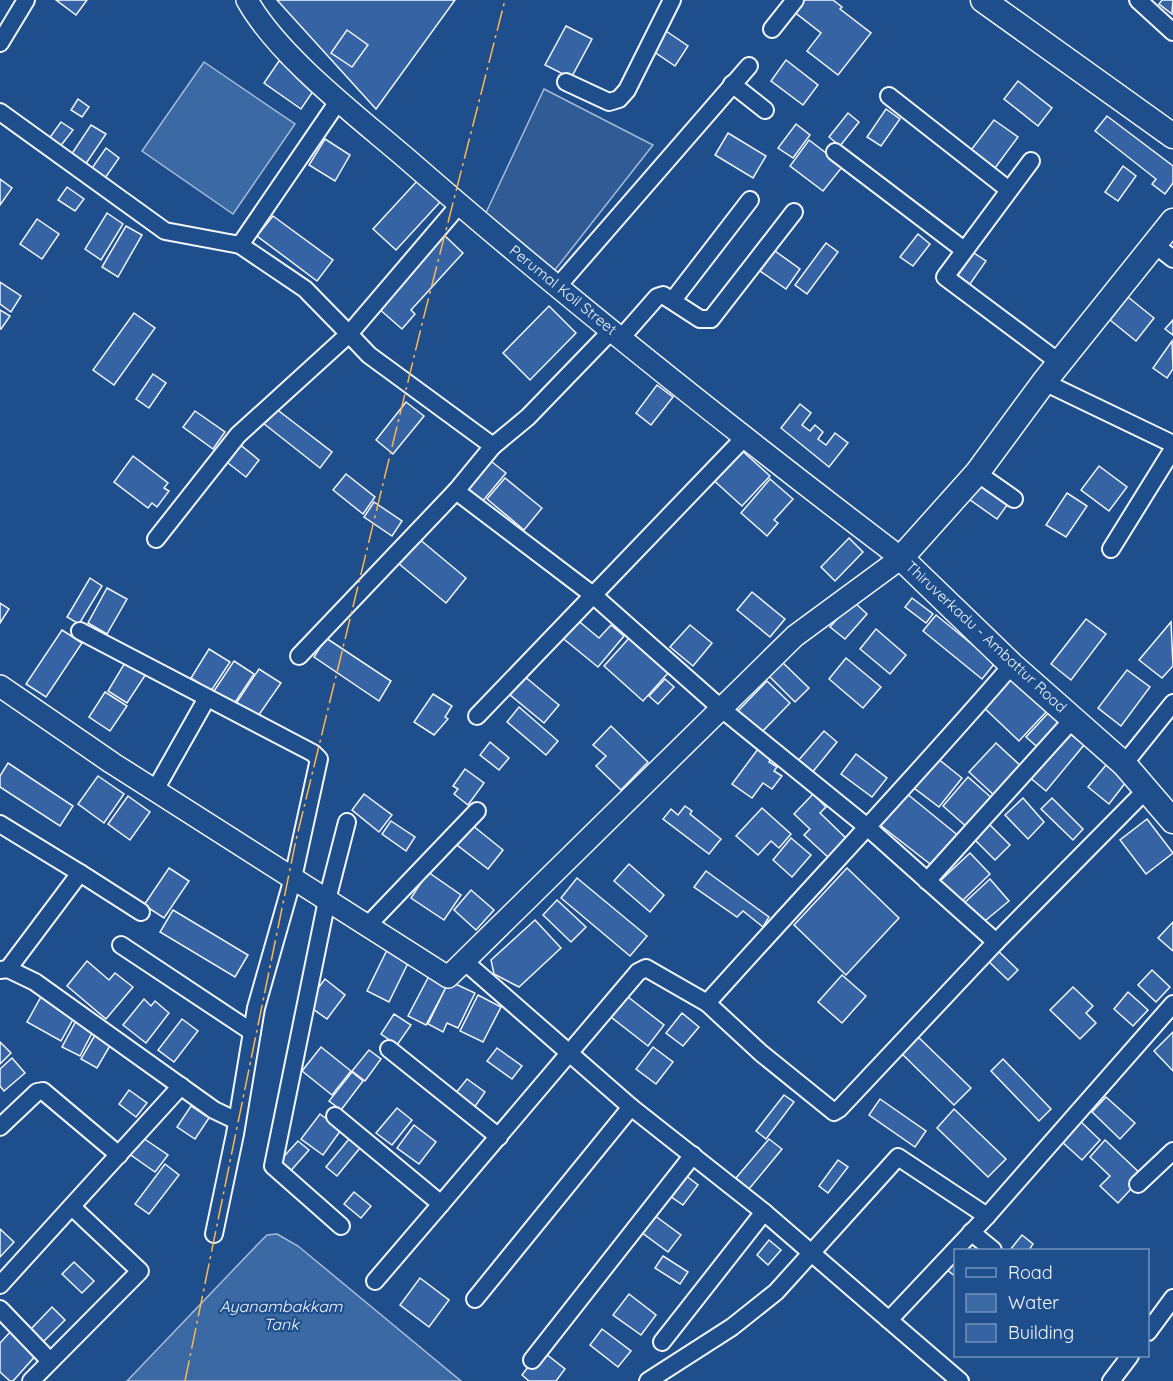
<svg xmlns="http://www.w3.org/2000/svg" width="1173" height="1381" viewBox="0 0 1173 1381" font-family="Quicksand,sans-serif">
	<rect width="100%" height="100%" fill="#1f4e8c"/>
	<path fill="#305b95" stroke="#a8bbd7" stroke-width="1.5" d="M544,89l109,56 -102,130 -67,-58z"/>
	<g fill="#3b69a3" stroke="#a8bbd7" stroke-width="1.5">
		<path d="M204,62l91,62 -62,90 -91,-63z"/>
		<path d="M277,1234l21,12 163,135h-334l131,-137 9,-9z"/>
	</g>
	<g fill="#3563a3" stroke="#f2f6ff" stroke-width="1.5">
		<path d="M56,0h31l-11,15z"/>
		<path d="M277,0h178l-79,109z"/>
		<path d="M801,0h32l9,7 -2,2 31,24 -33,42 -31,-24 14,-18 -28,-22z"/>
		<path d="M1162,0h11l-1,14 -13,-10z"/>
		<path d="M566,26l26,13 -21,39 -26,-13z"/>
		<path d="M663,29l25,17 -13,20 -25,-17z"/>
		<path d="M347,30l21,15 -16,22 -21,-14z"/>
		<path d="M786,60l32,25 -15,20 -32,-24z"/>
		<path d="M279,61l37,26 -15,22 -37,-26z"/>
		<path d="M1018,81l34,27 -14,18 -34,-27z"/>
		<path d="M78,99l11,8 -7,10 -11,-7z"/>
		<path d="M886,109l14,10 -19,27 -14,-9z"/>
		<path d="M848,113l11,9 -19,24 -11,-9z"/>
		<path d="M1107,116l66,50v17l-8,11 -13,-10 4,-5 -61,-48z"/>
		<path d="M994,120l24,17 -23,31 -24,-18z"/>
		<path d="M61,122l12,8 -14,18 -11,-8z"/>
		<path d="M796,124l14,11 -17,23 -15,-10z"/>
		<path d="M91,125l15,9 -23,34 -14,-10z"/>
		<path d="M728,133l38,23 -13,22 -38,-23z"/>
		<path d="M325,139l25,16 -15,26 -26,-16z"/>
		<path d="M809,140l34,26 -20,25 -33,-25z"/>
		<path d="M106,148l13,10 -16,23 -13,-10z"/>
		<path d="M1123,166l13,10 -18,25 -13,-9z"/>
		<path d="M0,179l12,9 -12,17z"/>
		<path d="M418,180l23,21 -45,49 -23,-21z"/>
		<path d="M67,187l17,12 -9,12 -17,-11z"/>
		<path d="M107,213l16,11 -22,36 -16,-11z"/>
		<path d="M273,216l60,44 -16,21 -60,-45z"/>
		<path d="M37,219l22,15 -17,25 -22,-15z"/>
		<path d="M126,226l16,9 -24,42 -16,-10z"/>
		<path d="M918,234l12,10 -17,22 -13,-9z"/>
		<path d="M444,235l19,18 -52,57 4,4 -13,15 -24,-21z"/>
		<path d="M826,243l12,9 -31,42 -12,-9z"/>
		<path d="M775,251l25,18 -14,20 -26,-18z"/>
		<path d="M974,253l12,8 -16,23 -12,-9z"/>
		<path d="M0,282l21,14 -10,16 -11,-8z"/>
		<path d="M1128,297l26,21 -18,23 -26,-21z"/>
		<path d="M549,306l27,27 -46,47 -27,-27z"/>
		<path d="M0,310l10,6 -9,13h-1z"/>
		<path d="M134,313l21,15 -41,57 -21,-15z"/>
		<path d="M1173,320v15l-8,-6z"/>
		<path d="M1172,341l1,28 -6,9 -14,-10z"/>
		<path d="M153,374l13,9 -17,25 -13,-9z"/>
		<path d="M657,385l16,12 -22,28 -15,-12z"/>
		<path d="M406,402l18,14 -31,38 -17,-14z"/>
		<path d="M800,404l11,9 -9,12 8,6 5,-6 8,7 -5,7 8,6 9,-12 13,10 -19,24 -48,-39z"/>
		<path d="M275,408l57,44 -12,16 -57,-45z"/>
		<path d="M195,411l30,21 -12,17 -30,-22z"/>
		<path d="M238,443l21,17 -13,17 -22,-17z"/>
		<path d="M738,447l32,29 -28,30 -32,-29z"/>
		<path d="M133,456l35,27 -4,5 5,3 -12,16 -5,-4 -4,5 -34,-26z"/>
		<path d="M487,458l19,15 -25,30 -19,-15z"/>
		<path d="M1099,466l28,21 -18,24 -28,-21z"/>
		<path d="M346,474l29,23 -12,17 -30,-24z"/>
		<path d="M505,478l37,30 -18,22 -37,-31z"/>
		<path d="M770,479l23,20 -19,21 4,3 -11,13 -26,-23z"/>
		<path d="M979,479l31,22 -13,18 -31,-22z"/>
		<path d="M1067,493l20,13 -21,31 -20,-12z"/>
		<path d="M374,502l28,19 -10,15 -28,-19z"/>
		<path d="M418,538l48,40 -20,25 -48,-40z"/>
		<path d="M849,538l14,14 -28,29 -14,-14z"/>
		<path d="M90,578l12,8 -23,38 -12,-7z"/>
		<path d="M107,588l20,11 -20,35 -19,-11z"/>
		<path d="M752,592l33,27 -15,18 -33,-27z"/>
		<path d="M912,598l21,16 -7,9 -21,-16z"/>
		<path d="M853,601l14,13 -22,25 -15,-12z"/>
		<path d="M0,603l9,6 -9,14z"/>
		<path d="M936,615l59,48 -13,16 -59,-48z"/>
		<path d="M575,618l24,20 12,-13 13,11 -26,31 -38,-31z"/>
		<path d="M1086,619l20,15 -35,46 -20,-16z"/>
		<path d="M1171,622l2,44 -11,12 -23,-18z"/>
		<path d="M690,625l22,18 -19,23 -23,-19z"/>
		<path d="M876,629l30,26 -16,19 -30,-25z"/>
		<path d="M62,630l20,13 -36,54 -20,-13z"/>
		<path d="M630,637l39,35 -26,29 -39,-35z"/>
		<path d="M326,638l65,43 -12,20 -65,-44z"/>
		<path d="M209,649l21,13 -19,29 -20,-13z"/>
		<path d="M846,658l35,29 -18,21 -34,-29z"/>
		<path d="M126,661l20,13 -19,29 -19,-12z"/>
		<path d="M234,661l20,13 -22,33 -20,-13z"/>
		<path d="M781,661l28,27 -14,14 -27,-27z"/>
		<path d="M259,669l22,14 -25,36 -21,-14z"/>
		<path d="M1127,670l23,17 -29,39 -23,-18z"/>
		<path d="M1008,674l39,37 -28,30 -39,-37z"/>
		<path d="M524,676l35,29 -15,18 -35,-29z"/>
		<path d="M665,679l9,8 -16,17 -9,-8z"/>
		<path d="M767,681l23,22 -31,32 -23,-22z"/>
		<path d="M105,692l22,14 -17,25 -21,-14z"/>
		<path d="M433,694l19,12 -7,11 3,2 -14,16 -20,-13z"/>
		<path d="M519,707l39,34 -12,14 -39,-33z"/>
		<path d="M1051,710l16,14 -25,27 -16,-14z"/>
		<path d="M611,726l37,36 -27,28 -25,-24 10,-10 -13,-11z"/>
		<path d="M1065,730l19,15 -38,46 -18,-15z"/>
		<path d="M824,731l13,11 -26,32 -14,-12z"/>
		<path d="M490,742l19,16 -10,12 -19,-15z"/>
		<path d="M996,743l27,25 -27,29 -27,-25z"/>
		<path d="M758,749l13,10 -2,3 8,5 -3,4 8,5 -10,13 -9,-6 -11,15 -20,-14z"/>
		<path d="M856,754l31,24 -15,19 -31,-23z"/>
		<path d="M937,758l25,20 -23,29 -25,-19z"/>
		<path d="M8,763l65,43 -13,20 -60,-39v-11z"/>
		<path d="M1106,765l20,17 -17,22 -21,-17z"/>
		<path d="M465,769l19,14 -16,22 -14,-11 4,-5 -5,-3z"/>
		<path d="M98,776l26,18 -20,29 -26,-19z"/>
		<path d="M968,777l26,23 -25,29 -26,-23z"/>
		<path d="M906,793l54,44 -26,30 -54,-42z"/>
		<path d="M364,794l28,21 -13,17 -27,-22z"/>
		<path d="M813,794l13,13 -6,6 28,27 -18,19 -26,-24 6,-6 -16,-15z"/>
		<path d="M128,796l22,16 -20,28 -22,-16z"/>
		<path d="M1023,798l21,24 -16,17 -23,-24z"/>
		<path d="M1052,798l31,31 -10,11 -32,-31z"/>
		<path d="M685,806l7,5 -2,3 31,25 -12,15 -46,-35 8,-10 7,6z"/>
		<path d="M762,808l29,26 -12,14 -8,-7 -13,14 -22,-19z"/>
		<path d="M1147,819l26,34 -27,21 -26,-34z"/>
		<path d="M391,821l24,16 -9,14 -24,-17z"/>
		<path d="M987,822l23,23 -15,15 -23,-23z"/>
		<path d="M472,825l31,25 -15,19 -31,-24z"/>
		<path d="M791,838l20,17 -19,22 -19,-17z"/>
		<path d="M970,853l20,21 -29,28 -22,-20z"/>
		<path d="M629,864l35,31 -14,17 -36,-31z"/>
		<path d="M169,868l20,13 -25,37 -20,-13z"/>
		<path d="M847,868l52,50 -53,57 -52,-50z"/>
		<path d="M706,871l63,46 -6,10 -20,-16 -6,6 -43,-30z"/>
		<path d="M428,872l33,23 -17,25 -33,-22z"/>
		<path d="M577,878l70,58 -17,20 -69,-58z"/>
		<path d="M990,879l19,22 -29,24 -17,-21z"/>
		<path d="M471,890l23,20 -18,20 -22,-20z"/>
		<path d="M557,900l29,27 -15,15 -28,-27z"/>
		<path d="M173,910l75,45 -13,22 -75,-45z"/>
		<path d="M535,920l26,28 -42,39 -25,-13 -3,-14z"/>
		<path d="M1173,922v29l-15,-13z"/>
		<path d="M994,947l24,23 -10,10 -24,-23z"/>
		<path d="M388,948l22,11 -21,43 -22,-11z"/>
		<path d="M87,961l22,19 6,-7 18,14 -27,32 -39,-33z"/>
		<path d="M1152,970l18,17 -14,15 -18,-17z"/>
		<path d="M842,975l24,21 -24,27 -24,-21z"/>
		<path d="M429,976l18,10 -21,39 -18,-9z"/>
		<path d="M325,979l20,16 -18,24 -21,-15z"/>
		<path d="M449,981l26,12 -17,35 -11,-5 -4,9 -15,-8z"/>
		<path d="M1073,987l20,19 -7,7 10,10 -16,16 -30,-29z"/>
		<path d="M1128,992l20,18 -15,16 -19,-17z"/>
		<path d="M623,993l41,32 -16,21 -41,-32z"/>
		<path d="M42,995l34,19 -15,27 -34,-19z"/>
		<path d="M478,995l23,12 -18,35 -23,-11z"/>
		<path d="M144,999l7,7 4,-5 14,12 -23,30 -23,-18z"/>
		<path d="M682,1013l17,14 -16,19 -17,-13z"/>
		<path d="M394,1014l17,11 -14,20 -16,-11z"/>
		<path d="M182,1019l16,12 -24,31 -16,-12z"/>
		<path d="M76,1021l17,10 -13,25 -18,-9z"/>
		<path d="M1173,1032v39l-19,-20z"/>
		<path d="M914,1033l57,55 -17,17 -56,-55z"/>
		<path d="M95,1035l16,9 -14,24 -16,-9z"/>
		<path d="M0,1042l11,11 -11,11z"/>
		<path d="M321,1047l30,24 -19,24 -30,-24z"/>
		<path d="M653,1047l20,15 -17,22 -20,-15z"/>
		<path d="M497,1048l25,18 -10,13 -25,-18z"/>
		<path d="M369,1050l12,9 -16,22 -13,-10z"/>
		<path d="M12,1058l13,15 -21,18 -4,-5v-17z"/>
		<path d="M1003,1059l48,50 -12,12 -48,-50z"/>
		<path d="M352,1072l11,9 -22,29 -12,-9z"/>
		<path d="M467,1079l18,13 -11,16 -19,-14z"/>
		<path d="M129,1090l18,13 -11,14 -17,-13z"/>
		<path d="M784,1095l10,7 -28,37 -10,-8z"/>
		<path d="M1106,1097l29,26 -15,16 -28,-27z"/>
		<path d="M880,1099l46,32 -11,16 -46,-32z"/>
		<path d="M191,1106l18,12 -14,21 -18,-12z"/>
		<path d="M397,1108l15,12 -20,25 -16,-12z"/>
		<path d="M954,1109l52,50 -18,18 -51,-49z"/>
		<path d="M320,1114l21,16 -18,25 -22,-16z"/>
		<path d="M1079,1120l21,20 -18,20 -21,-19z"/>
		<path d="M414,1125l22,17 -17,22 -22,-16z"/>
		<path d="M140,1136l28,19 -13,17 -27,-19z"/>
		<path d="M349,1139l11,9 -23,28 -11,-9z"/>
		<path d="M769,1139l13,10 -33,40 -13,-11z"/>
		<path d="M1105,1140l38,36 -25,27 -18,-17 10,-10 -20,-19z"/>
		<path d="M298,1141l11,9 -21,24 -11,-10z"/>
		<path d="M838,1160l10,7 -20,26 -9,-7z"/>
		<path d="M165,1164l14,11 -30,39 -14,-10z"/>
		<path d="M685,1175l13,10 -15,20 -13,-9z"/>
		<path d="M354,1192l17,14 -10,12 -17,-14z"/>
		<path d="M654,1215l27,20 -13,17 -27,-20z"/>
		<path d="M0,1229l14,13 -14,15z"/>
		<path d="M1022,1235l11,9 -4,6h-19z"/>
		<path d="M769,1240l12,10 -13,15 -11,-10z"/>
		<path d="M663,1256l25,16 -8,12 -25,-16z"/>
		<path d="M956,1260v17l-9,-7z"/>
		<path d="M74,1262l20,19 -12,12 -20,-19z"/>
		<path d="M420,1278l29,22 -20,27 -29,-22z"/>
		<path d="M629,1294l27,21 -15,20 -28,-20z"/>
		<path d="M52,1307l13,13 -22,22 -13,-12z"/>
		<path d="M602,1329l29,22 -13,16 -28,-22z"/>
		<path d="M12,1330l26,23 -25,28h-3l-10,-9v-29z"/>
		<path d="M541,1350l24,19 -9,12h-27l-7,-6z"/>
	</g>
	<g fill="none" stroke-linecap="round" stroke-linejoin="round">
		<defs>
			<g id="minor">
				<path d="M1138,0l35,32"/>
				<path d="M772,29l23,-29"/>
				<path d="M0,43l26,-43"/>
				<path d="M566,82l43,20 10,-3 8,-9 45,-90"/>
				<path d="M732,84l33,26"/>
				<path d="M889,96l120,94"/>
				<path d="M0,112l165,119 75,14 99,-145"/>
				<path d="M835,152l129,98"/>
				<path d="M1031,161l-86,116 115,86"/>
				<path d="M1154,244l19,15"/>
				<path d="M240,245l65,44 44,45 110,-129"/>
				<path d="M558,286l191,-220"/>
				<path d="M673,300l77,-100"/>
				<path d="M621,338l36,-41 6,-2 37,24h11l83,-107"/>
				<path d="M1044,382l129,62"/>
				<path d="M977,473l37,26"/>
				<path d="M456,491l37,-45"/>
				<path d="M156,539l82,-104 111,-101 20,21 124,91 35,-29 84,-87"/>
				<path d="M1111,549l62,-100"/>
				<path d="M80,631l233,122 6,6 -26,119 -37,130 -21,126 -21,100"/>
				<path d="M299,656l157,-165 137,104 130,115 143,116 130,116"/>
				<path d="M477,716l267,-278"/>
				<path d="M1124,764l49,-61"/>
				<path d="M155,790l52,-92"/>
				<path d="M0,824l80,49 -72,96"/>
				<path d="M80,873l61,39"/>
				<path d="M927,881l146,-162"/>
				<path d="M368,925l109,-114"/>
				<path d="M121,945l131,87"/>
				<path d="M464,961l167,146 133,105 125,108 98,-104 186,-212"/>
				<path d="M0,970l8,-1 27,13 179,128 23,11"/>
				<path d="M707,1003c101,-113 206,-223 305,-338"/>
				<path d="M389,1049l110,88"/>
				<path d="M335,1116l106,88 197,-232 8,-4 61,35 54,50 73,59 5,-3 157,-167 150,-152"/>
				<path d="M0,1127l37,-35 6,-1 76,64"/>
				<path d="M1138,1184l35,-33"/>
				<path d="M341,1226l-68,-60 54,-266 20,-78"/>
				<path d="M971,1232l22,18"/>
				<path d="M375,1281l66,-77"/>
				<path d="M0,1285l181,-199"/>
				<path d="M475,1299l156,-192"/>
				<path d="M0,1309l50,52"/>
				<path d="M889,1320l71,61"/>
				<path d="M1148,1332l25,-34"/>
				<path d="M662,1342l102,-130"/>
				<path d="M532,1360l161,-205"/>
				<path d="M31,1381l109,-110 -68,-64"/>
				<path d="M648,1381l84,-54 44,-35 122,-135 89,59"/>
				<path d="M1111,1381l19,-25"/>
			</g>
			<path id="tertiary" d="M0,686l112,77 336,214 347,-341 106,-78c-168,-128 -335,-260 -494,-399 -50,-43 -129,-103 -160,-159"/>
			<g id="secondary">
				<path d="M983,0l190,136"/>
				<path d="M1173,221l-129,161 -67,91 -76,85 111,107 112,99 49,57"/>
			</g>
		</defs>
		<use href="#minor" stroke="#f2f6ff" stroke-width="20"/>
		<use href="#tertiary" stroke="#f2f6ff" stroke-width="24"/>
		<use href="#secondary" stroke="#f2f6ff" stroke-width="27"/>
		<use href="#minor" stroke="#1f4e8c" stroke-width="16"/>
		<use href="#tertiary" stroke="#1f4e8c" stroke-width="21"/>
		<use href="#secondary" stroke="#1f4e8c" stroke-width="24"/>
		<path stroke="#ffb74d" stroke-width="1.5" stroke-dasharray="21 4.5 3 4.5" stroke-linecap="butt" d="M185,1381l111,-541 127,-520 82,-320"/>
	</g>
	<g text-anchor="middle" stroke-width="4.5" stroke-linejoin="round" paint-order="stroke">
		<g font-size="15" fill="#f2f6ff" stroke="#1f4e8c">
			<text transform="translate(563 290) rotate(39)" y="5">Perumal Koil Street</text>
			<text transform="translate(986 637) rotate(43)" y="5">Thiruverkadu - Ambattur Road</text>
		</g>
		<g font-size="16" font-style="italic" fill="#f2f6ff" stroke="#1f4e8c">
			<text x="281" y="1312">Ayanambakkam<tspan x="281" dy="18">Tank</tspan></text>
		</g>
	</g>
	<rect x="954" y="1249" width="195" height="108" fill="#1f4e8c" stroke="#7391ba" stroke-width="1.5"/>
	<rect x="966" y="1268" width="30" height="9" fill="#1f4e8c" stroke="#7391ba" stroke-width="1.5"/>
	<text x="1008" y="1279" font-size="18" fill="#f2f6ff">Road</text>
	<rect x="966" y="1294" width="30" height="18" fill="#3b69a3" stroke="#7391ba" stroke-width="1.5"/>
	<text x="1008" y="1309" font-size="18" fill="#f2f6ff">Water</text>
	<rect x="966" y="1324" width="30" height="18" fill="#3563a3" stroke="#7391ba" stroke-width="1.5"/>
	<text x="1008" y="1339" font-size="18" fill="#f2f6ff">Building</text>
</svg>
